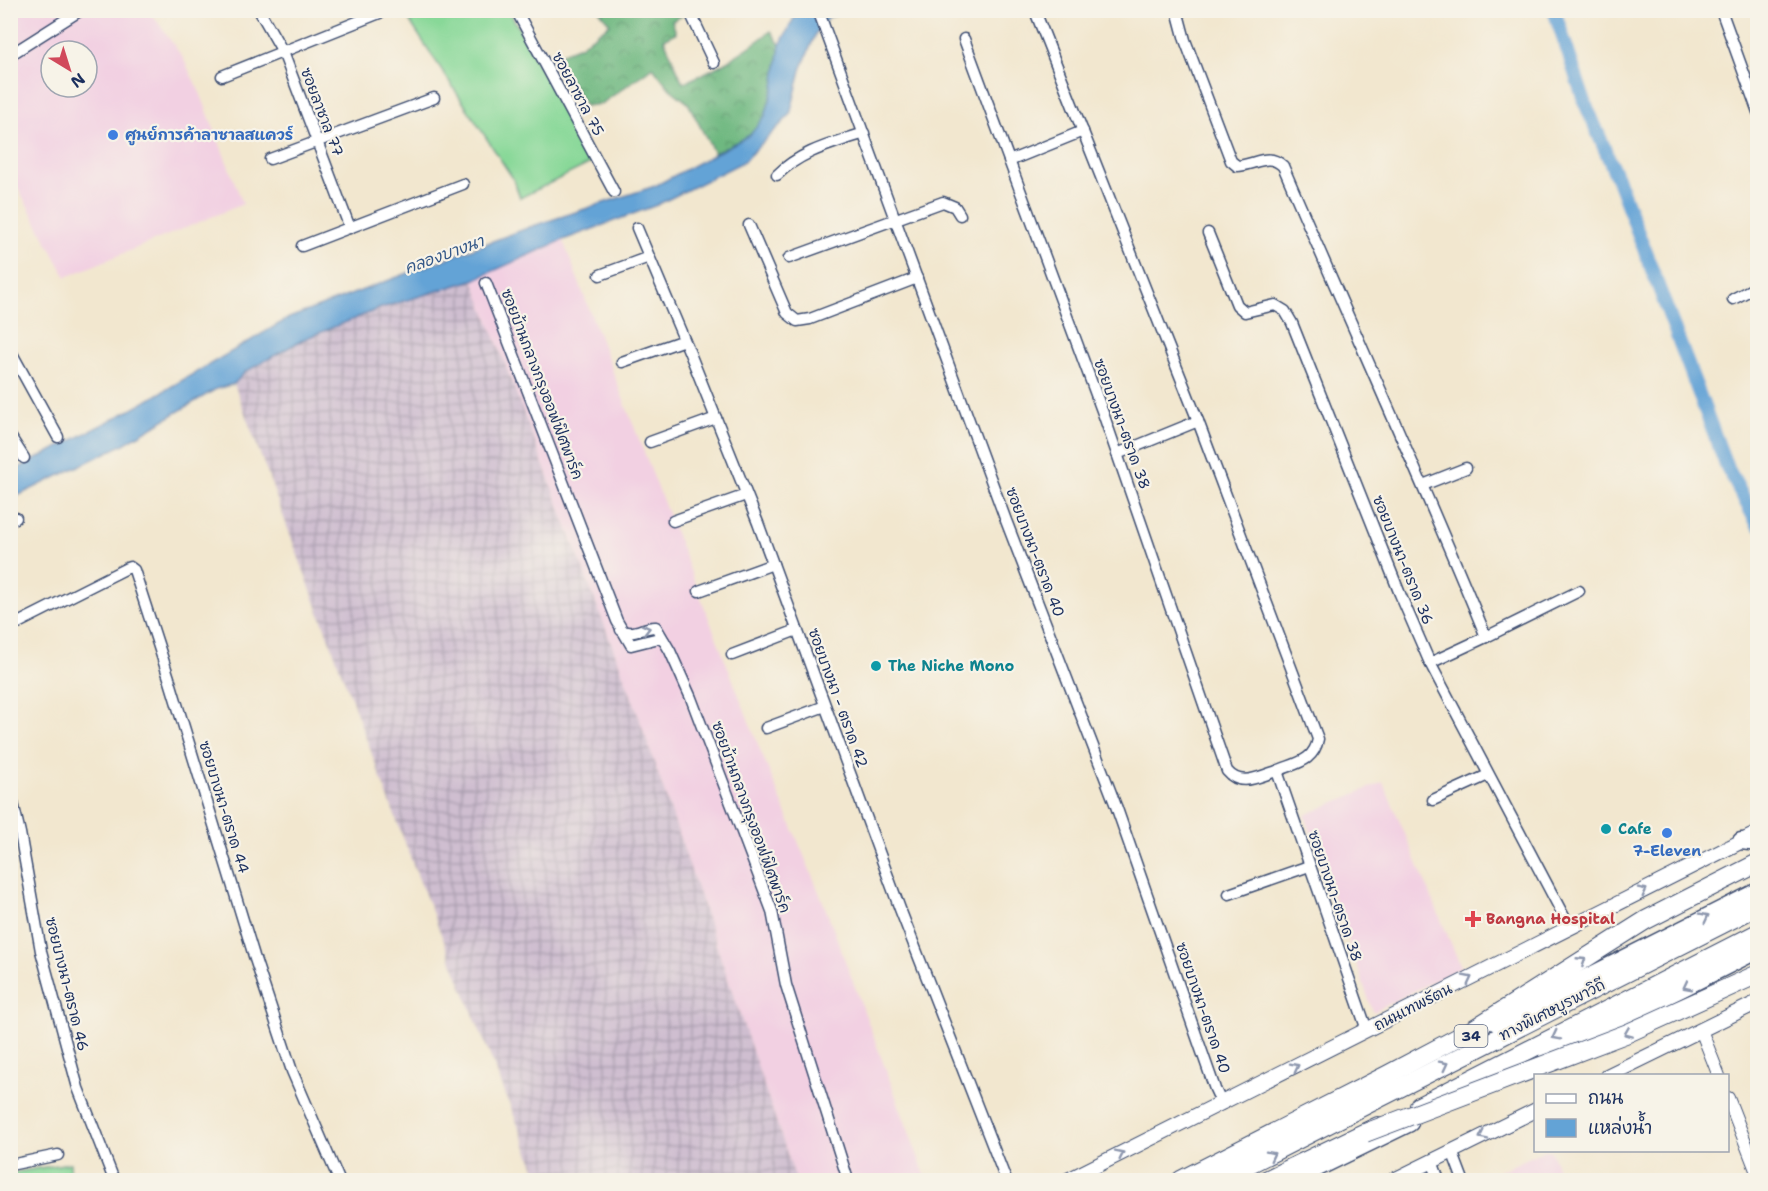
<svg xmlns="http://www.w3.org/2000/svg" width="1768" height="1191" viewBox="0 0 1768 1191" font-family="'Shantell Sans','Playpen Sans Thai',sans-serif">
	<defs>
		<pattern id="industrial-grid" width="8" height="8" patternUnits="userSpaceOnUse" patternTransform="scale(1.5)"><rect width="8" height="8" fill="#cfbed0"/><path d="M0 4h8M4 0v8" fill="none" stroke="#a79bac"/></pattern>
		<pattern id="forest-crowns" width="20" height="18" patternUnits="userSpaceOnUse" patternTransform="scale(1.5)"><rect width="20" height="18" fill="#6eb880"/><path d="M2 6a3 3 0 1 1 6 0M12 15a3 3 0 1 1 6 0" fill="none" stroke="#5a966c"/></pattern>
	</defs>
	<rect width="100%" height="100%" fill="#f7f3e8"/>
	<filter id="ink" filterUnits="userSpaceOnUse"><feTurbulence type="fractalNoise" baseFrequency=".0167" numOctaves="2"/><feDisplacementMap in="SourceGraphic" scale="12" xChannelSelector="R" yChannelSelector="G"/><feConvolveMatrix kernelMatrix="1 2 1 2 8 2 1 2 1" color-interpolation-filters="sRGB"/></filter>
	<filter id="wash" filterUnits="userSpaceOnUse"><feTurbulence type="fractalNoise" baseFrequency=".008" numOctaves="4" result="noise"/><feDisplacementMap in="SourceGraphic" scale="24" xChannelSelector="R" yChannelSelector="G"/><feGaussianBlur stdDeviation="1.35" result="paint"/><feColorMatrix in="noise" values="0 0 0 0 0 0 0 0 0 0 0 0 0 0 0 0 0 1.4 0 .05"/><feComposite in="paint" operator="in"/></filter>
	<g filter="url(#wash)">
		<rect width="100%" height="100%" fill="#f2e7cf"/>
		<g fill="#f2d0e2" fill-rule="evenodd">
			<path d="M10,11h140l33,47 18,37 42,109 -177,73 -55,-102zM51,51h36v36h-36z"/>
			<path d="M563,240l56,148 142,364 63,152 103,276h-131l-162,-477 -161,-423z"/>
			<path d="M1383,782l78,185 -88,45 -68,-197z"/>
			<path d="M1545,1150l6,1 11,29h-81z"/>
		</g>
		<path fill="url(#industrial-grid)" d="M473,280l161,423 162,477h-256l-126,-313 -180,-483 11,-12 59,-33 77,-31z"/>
		<g fill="#88d898" stroke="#52847b" stroke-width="1.5">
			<path d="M403,11h106l84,151 -73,36 -6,-18z"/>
			<path d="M70,1163l1,17h-60v-7z"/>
		</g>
		<path fill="url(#forest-crowns)" stroke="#44746f" stroke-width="1.5" d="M599,10l81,1 2,5 -10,5 4,12 -12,6 19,44c35,-15 58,-29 88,-52l9,14c-4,29 -5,73 -32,91 -10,6 -23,11 -34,17l-26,-50 -18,-14 -17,-22 -52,37 -16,2 -30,-50 25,-10 30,-22z"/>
		<path fill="#63a3d6" stroke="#3f699a" stroke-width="1.5" d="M804,11h45l-20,6 -13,16 -15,37 -11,45 -47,47 -86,43 -94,35 -90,40 -92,28 -77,31 -59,33 -11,12 -18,5 -94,56 -111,54v-27l127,-66 151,-88 241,-91 125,-41 95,-51 15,-19 9,-29 6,-42 14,-27z"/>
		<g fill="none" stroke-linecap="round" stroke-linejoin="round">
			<path stroke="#63a3d6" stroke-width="14" d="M1554,10l31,93 33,77 108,285 32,60"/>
		</g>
	</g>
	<g filter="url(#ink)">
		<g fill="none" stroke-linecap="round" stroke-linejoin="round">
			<defs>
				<g id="minor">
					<path d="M259,10l24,42 67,176"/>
					<path d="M516,10l98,182"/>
					<path d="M689,10l25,53"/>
					<path d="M818,10l187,508 111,288 99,283 7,15"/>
					<path d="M1177,10l8,30 46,121 6,5c18,-1 31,-14 46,0 65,152 134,303 197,456l6,15 -56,26"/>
					<path d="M1721,10l37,102"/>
					<path d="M1037,16l161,405 120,318c-4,23 -23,24 -41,32"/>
					<path d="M964,39l140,377 123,355c14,17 32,5 50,0l90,259"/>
					<path d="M10,55l71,-45"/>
					<path d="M222,76l165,-66"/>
					<path d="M270,159l164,-61"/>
					<path d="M1009,161l74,-30"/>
					<path d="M777,175c24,-24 55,-31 87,-42"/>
					<path d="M749,225l38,88 10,8 13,-2 107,-41"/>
					<path d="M637,228l52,123 69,172 142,386 106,271"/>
					<path d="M1208,233l29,72 8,7 30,-7 10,6 7,12 108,271 30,69 140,265"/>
					<path d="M302,246l161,-62"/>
					<path d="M789,258l154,-56 12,5 5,8"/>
					<path d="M600,275l49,-18"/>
					<path d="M486,283l131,338 14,24 28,-7 5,3"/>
					<path d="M1733,299l25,-13"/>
					<path d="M10,350l48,87"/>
					<path d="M622,362l62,-22"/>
					<path d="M10,436l14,22"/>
					<path d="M650,442l66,-24"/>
					<path d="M1117,454l81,-33"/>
					<path d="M1423,485l43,-17"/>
					<path d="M10,521l6,-3"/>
					<path d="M673,521l73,-26"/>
					<path d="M699,591l74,-27"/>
					<path d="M10,627l117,-59 3,-1 4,3 35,108 85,278 38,115 47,109"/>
					<path d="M621,630c13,7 22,-4 35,-3l14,24 21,47 81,213 14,74 62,195"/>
					<path d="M1486,637l93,-46"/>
					<path d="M732,655l65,-25"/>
					<path d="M766,728l59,-22"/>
					<path d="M10,790l10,43 21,118 37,137 36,92"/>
					<path d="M1433,800l55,-25"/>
					<path d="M1229,894l80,-28"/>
					<path d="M1452,1151l11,29"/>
					<path d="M1432,1161l7,19"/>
					<path d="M10,1165l48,-10"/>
				</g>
				<g id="tertiary">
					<path d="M1701,1030l18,46"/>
					<path d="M1728,1098l30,77"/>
				</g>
				<g id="secondary">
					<path d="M1607,1076l151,-74"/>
					<path d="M1068,1180l690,-347"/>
					<path d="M1394,1180l142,-70"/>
				</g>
				<g id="trunk">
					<path d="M1741,841l17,2"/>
					<path d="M1496,1023l262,-132"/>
					<path d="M1547,1057l211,-107"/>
					<path d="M1293,1180l117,-57"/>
				</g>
				<g id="motorway">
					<path d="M1419,1106l339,-173"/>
					<path d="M1181,1180l206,-105 85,-45 174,-110 112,-57"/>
					<path d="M1218,1180l540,-274"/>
					<path d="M1266,1180l112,-54"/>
				</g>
			</defs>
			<use href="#minor" stroke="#3b4b6f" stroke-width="13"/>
			<use href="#tertiary" stroke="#3b4b6f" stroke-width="14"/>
			<use href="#secondary" stroke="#3b4b6f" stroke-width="16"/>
			<use href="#trunk" stroke="#3b4b6f" stroke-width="19"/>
			<use href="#motorway" stroke="#3b4b6f" stroke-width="20"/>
			<use href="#minor" stroke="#fff" stroke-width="10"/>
			<use href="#tertiary" stroke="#fff" stroke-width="12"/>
			<use href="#secondary" stroke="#fff" stroke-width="14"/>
			<use href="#trunk" stroke="#fff" stroke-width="16"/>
			<use href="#motorway" stroke="#fff" stroke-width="18"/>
			<defs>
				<path id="motorway-bridge" d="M1365,1133l263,-100 130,-59"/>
			</defs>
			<use href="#motorway-bridge" stroke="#3b4b6f" stroke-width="20" stroke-linecap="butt"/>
			<use href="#motorway-bridge" stroke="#fff" stroke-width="18"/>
		</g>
		<defs><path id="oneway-chevron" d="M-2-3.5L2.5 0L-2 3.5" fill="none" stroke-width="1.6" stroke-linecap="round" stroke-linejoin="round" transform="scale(1.5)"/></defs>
		<g stroke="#8d97ae">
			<use href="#oneway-chevron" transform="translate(646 629) rotate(-14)"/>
			<use href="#oneway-chevron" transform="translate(1643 891) rotate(-27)"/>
			<use href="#oneway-chevron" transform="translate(1705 917) rotate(-27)"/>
			<use href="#oneway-chevron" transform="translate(1582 961) rotate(-33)"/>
			<use href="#oneway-chevron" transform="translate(1468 979) rotate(-27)"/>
			<use href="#oneway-chevron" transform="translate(1687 986) rotate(153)"/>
			<use href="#oneway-chevron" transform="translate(1628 1033) rotate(158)"/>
			<use href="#oneway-chevron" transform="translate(1556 1036) rotate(153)"/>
			<use href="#oneway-chevron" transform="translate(1444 1065) rotate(-27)"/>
			<use href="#oneway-chevron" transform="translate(1295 1067) rotate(-27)"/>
			<use href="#oneway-chevron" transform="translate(1483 1136) rotate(154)"/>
			<use href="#oneway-chevron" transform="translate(1120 1154) rotate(-26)"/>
			<use href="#oneway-chevron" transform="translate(1271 1155) rotate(-27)"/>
		</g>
	</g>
	<g fill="#3f7fe0" stroke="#f7f3e8" stroke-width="2">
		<circle cx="113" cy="135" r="6"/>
		<circle cx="1667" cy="833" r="6"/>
	</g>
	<g fill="#0f9aa8" stroke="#f7f3e8" stroke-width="2">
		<circle cx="876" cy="666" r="6"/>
		<circle cx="1606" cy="829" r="6"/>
	</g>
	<path fill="#e0444e" stroke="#f7f3e8" stroke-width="2" d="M1470 910h6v6h6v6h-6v6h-6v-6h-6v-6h6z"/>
	<g text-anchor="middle" stroke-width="4.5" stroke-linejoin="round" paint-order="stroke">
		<rect fill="#f7f3e8" stroke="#5d6a87" stroke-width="1.5" x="1454.5" y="1025" width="33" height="22" rx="4.5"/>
		<g font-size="14" font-weight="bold" fill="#1b2f5e">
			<text x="1471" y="1041">34</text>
		</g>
		<g font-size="15" fill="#1b2f5e" stroke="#f7f3e8">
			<text transform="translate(578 94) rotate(62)" y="5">ซอยลาซาล 75</text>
			<text transform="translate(322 112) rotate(69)" y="5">ซอยลาซาล 77</text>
			<text transform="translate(542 384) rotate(69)" y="5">ซอยบ้านกลางกรุงออฟฟิศพาร์ค</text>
			<text transform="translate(1122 424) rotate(70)" y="5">ซอยบางนา-ตราด 38</text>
			<text transform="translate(1035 552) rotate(69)" y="5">ซอยบางนา-ตราด 40</text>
			<text transform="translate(1403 560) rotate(68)" y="5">ซอยบางนา-ตราด 36</text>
			<text transform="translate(838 698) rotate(70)" y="5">ซอยบางนา - ตราด 42</text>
			<text transform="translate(224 807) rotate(73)" y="5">ซอยบางนา-ตราด 44</text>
			<text transform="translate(751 817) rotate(70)" y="5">ซอยบ้านกลางกรุงออฟฟิศพาร์ค</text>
			<text transform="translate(1335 896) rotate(71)" y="5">ซอยบางนา-ตราด 38</text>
			<text transform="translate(67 984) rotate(76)" y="5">ซอยบางนา-ตราด 46</text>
			<text transform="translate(1413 1007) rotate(-27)" y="5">ถนนเทพรัตน</text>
			<text transform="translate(1203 1008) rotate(71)" y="5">ซอยบางนา-ตราด 40</text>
			<text transform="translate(1552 1010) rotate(-27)" y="5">ทางพิเศษบูรพาวิถี</text>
		</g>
		<g font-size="15" font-weight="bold" fill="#366cbe" stroke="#f7f3e8" text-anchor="start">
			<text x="125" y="140">ศูนย์การค้าลาซาลสแควร์</text>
			<text x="1667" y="856" text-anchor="middle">7-Eleven</text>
		</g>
		<g font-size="15" font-weight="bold" fill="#0d838f" stroke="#f7f3e8" text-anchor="start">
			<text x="888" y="671">The Niche Mono</text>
			<text x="1618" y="834">Cafe</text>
		</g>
		<g font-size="15" font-weight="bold" fill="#be3a42" stroke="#f7f3e8" text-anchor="start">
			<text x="1486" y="924">Bangna Hospital</text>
		</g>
		<g font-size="16" font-style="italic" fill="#345888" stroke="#f7f3e8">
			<text transform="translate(444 254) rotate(-20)" y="6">คลองบางนา</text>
		</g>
	</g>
	<rect width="1768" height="1191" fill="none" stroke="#f7f3e8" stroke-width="36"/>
	<rect x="1534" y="1074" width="195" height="78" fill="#f7f3e8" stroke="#9fa5b1" stroke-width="1.5"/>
	<rect x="1546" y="1094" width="30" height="9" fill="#ffffff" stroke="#9fa5b1" stroke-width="1.5"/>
	<text x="1588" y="1104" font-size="18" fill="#1b2f5e">ถนน</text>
	<rect x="1546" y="1119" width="30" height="18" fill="#63a3d6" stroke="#9fa5b1" stroke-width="1.5"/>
	<text x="1588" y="1134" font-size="18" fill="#1b2f5e">แหล่งน้ำ</text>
	<g transform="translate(69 69) rotate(142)"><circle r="28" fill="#f7f3e8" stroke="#9fa5b1" stroke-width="1.5"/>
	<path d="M0-4.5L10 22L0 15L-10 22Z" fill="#d1495b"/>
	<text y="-9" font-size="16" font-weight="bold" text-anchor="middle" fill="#1b2f5e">N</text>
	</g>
</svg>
